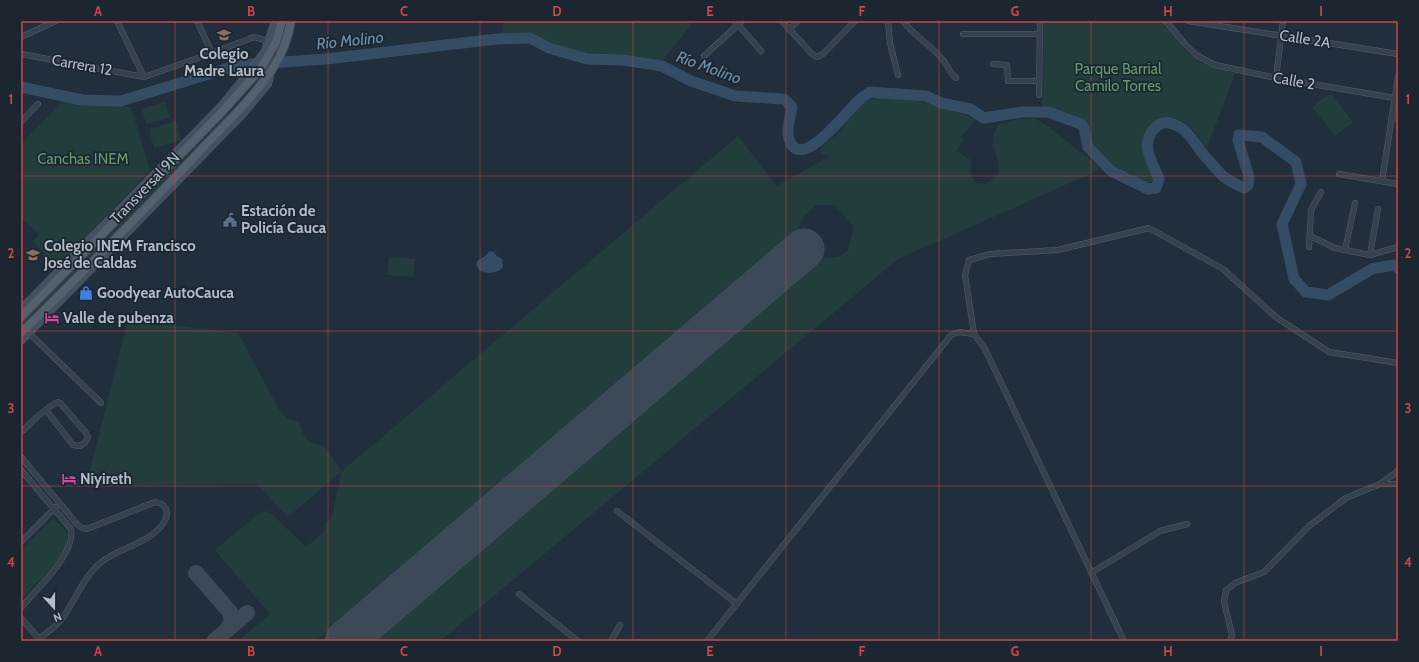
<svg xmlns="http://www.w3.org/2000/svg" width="1419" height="662" viewBox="0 0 1419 662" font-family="Cabin,sans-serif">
	<rect width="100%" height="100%" fill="#212f3c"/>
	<g fill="#233d3d">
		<path d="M504,21h183l4,4 -29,36 -29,-5 -44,-1 -35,-10 -24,-12h-27z"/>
		<path d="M1044,21h118c10,13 21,30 35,39 11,7 26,10 38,13l-28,75c-13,-17 -26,-39 -51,-26 -7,3 -12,12 -13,20 -1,14 10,24 11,38l-6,3c-19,-4 -44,-20 -55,-36 -5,-8 -5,-16 -9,-24l-30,-12 -12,-2z"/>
		<path d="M261,72l3,2c-80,86 -160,172 -243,256v-6l180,-186z"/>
		<path d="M1331,93l22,29 -18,14 -23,-29z"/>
		<path d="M884,97l37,5 21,5 35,12 -16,17 3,4 -8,11 15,9c-2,10 -1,15 5,23l10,1 13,-11 -1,-12 -4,-14 -1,-11 5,-11 21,-6h17l13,8 17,14 34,26 -3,4 -199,88 -458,382h-70l450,-382 18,-2 10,-7 6,-23 -19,-22h-19l-12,11 -7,15 -481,410h-78l32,-27 -55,-64 43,-36 7,-3 6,2 35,34 20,-17 -1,-6 7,-7 10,-46 -54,46 -31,-33 -167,1 -4,1 42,-166 110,13 40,75 9,11 12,3 5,14 7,7 13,3 18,25 396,-335 39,50 53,-30 -7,-2 -4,-3c5,-8 14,-13 20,-19 18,-18 15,-32 45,-35z"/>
		<path d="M62,102l69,5 19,63 -80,85 -15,13 -22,-27 6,-7 -18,-16v-74z"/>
		<path d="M165,102l5,16 -24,6 -4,-15z"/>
		<path d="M176,121l5,19 -27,8 -5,-19z"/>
		<path d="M389,257l26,2 -2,18 -26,-2z"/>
		<path d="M53,519c5,4 12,9 14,16 5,16 -35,53 -46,65v-51z"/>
	</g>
	<path fill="#344c64" d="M490,251l4,1 3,4 5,3 1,8c-6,7 -15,7 -23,4 -8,-10 -1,-11 5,-15 2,-2 3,-4 5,-5z"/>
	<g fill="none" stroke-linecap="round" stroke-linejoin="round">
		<path stroke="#344c64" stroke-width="11" d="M21,87l61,13 39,1 117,-36 89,-6 170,-20 33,-1 19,10 38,11 36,1 39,6 29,15 44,15 49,3 8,8c-1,8 -5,19 -4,27 7,45 57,-20 68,-31 4,-4 9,-8 14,-11l56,4 15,7 29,6 14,9 38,-6h26l33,12 3,4 4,19 23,24 37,18 8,-1 3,-9c-6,-16 -19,-33 -6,-49 4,-5 10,-8 16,-7 18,3 24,19 35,32 6,7 12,14 19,21 6,5 14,9 21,12l4,-3 1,-8 -11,-37 1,-5 23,2 34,25 5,22 -19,40 12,55 12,13 22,3 44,-26 21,-4 5,3"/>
		<g stroke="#3c4a58" stroke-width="16">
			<path d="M196,573l34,39 2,9 -5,9"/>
			<path d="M214,641l33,-28"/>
		</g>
		<path stroke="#3c4a58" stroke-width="41" d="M345,641l459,-392"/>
		<defs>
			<g id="street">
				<path d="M117,21l27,56"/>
				<path d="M197,21l15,32"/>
				<path d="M735,21l26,30"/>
				<path d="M782,21l30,33 5,3 6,-3 32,-33"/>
				<path d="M888,21l2,22 8,32"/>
				<path d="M903,21c11,15 29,25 40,39 5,6 6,12 13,18"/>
				<path d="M1166,21l18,22 12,12 19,10 61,13 119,20"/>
				<path d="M1188,21l210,33"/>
				<path d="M789,30l9,-9"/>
				<path d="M963,34h77"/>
				<path d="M21,37l35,-16"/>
				<path d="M21,54l123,23 68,-24 42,-16 14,4"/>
				<path d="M704,56l38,-35"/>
				<path d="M993,64l14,1 1,16h31"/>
				<path d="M1276,78l7,-57"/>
				<path d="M1039,95l1,-74"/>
				<path d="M1391,118l7,1"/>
				<path d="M21,122l17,-18"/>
				<path d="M1339,174l59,10"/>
				<path d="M1382,181l16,-104"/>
				<path d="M1310,236l25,12 35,7 28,-8"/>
				<path d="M1309,247l2,-37 10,-18"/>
				<path d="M1345,250l10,-47"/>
				<path d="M1370,255l8,-46"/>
				<path d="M27,331l74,72"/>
				<path d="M21,432c9,-8 27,-27 37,-30l3,2 25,29 2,4 -3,6 -6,3 -6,-1 -27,-35"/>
				<path d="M21,457l56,67 5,4 5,1 68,-27c11,1 15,11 9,20 -14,23 -44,24 -64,41 -16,14 -24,35 -36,53 -6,9 -16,16 -25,23l-18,-21"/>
				<path d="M21,470l50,59c5,25 -35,60 -50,79"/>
				<path d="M1380,484l18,-13"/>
				<path d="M617,511l120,93"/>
				<path d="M21,542l35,-35"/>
				<path d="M1091,573l69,-42 27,-7"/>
				<path d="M519,594l59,47"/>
				<path d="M611,641l9,-16"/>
				<path d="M707,641l244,-306 8,-3 15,2"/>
				<path d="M1124,641l-139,-292 -11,-15 -9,-59 4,-15 21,-6 68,-4 91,-22 74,41 54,49 52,34 69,11"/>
				<path d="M1230,641l2,-6 -8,-33 2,-12 9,-7 29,-11 45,-46 37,-28 34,-14h18"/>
			</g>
			<g id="secondary">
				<path d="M21,309l167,-169 35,-36 30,-37 12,-16 10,-30"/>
				<path d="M21,341l220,-225 27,-32 3,-13"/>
			</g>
			<g id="primary">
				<path d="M21,317l200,-204 40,-45 15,-26 6,-21"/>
				<path d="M21,333c59,-58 118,-117 175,-178 25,-27 54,-53 75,-84 10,-14 17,-33 20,-50"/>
			</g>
		</defs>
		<use href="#street" stroke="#545f6a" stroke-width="6"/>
		<use href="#secondary" stroke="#545f6a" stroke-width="8"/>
		<use href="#primary" stroke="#3f4a55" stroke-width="10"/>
		<use href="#street" stroke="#35414c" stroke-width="5"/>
		<use href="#secondary" stroke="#435060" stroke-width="7"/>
		<use href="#primary" stroke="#53606d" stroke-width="8"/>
	</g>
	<path fill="none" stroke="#cf4648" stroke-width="1" stroke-opacity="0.55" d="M175,21v620M328,21v620M480,21v620M633,21v620M786,21v620M939,21v620M1091,21v620M1244,21v620M21,176h1377M21,331h1377M21,486h1377"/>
	<defs>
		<symbol id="school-bare" viewBox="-9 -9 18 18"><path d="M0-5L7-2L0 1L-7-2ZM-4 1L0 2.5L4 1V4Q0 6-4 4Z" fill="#8d6e63" stroke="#1b2631" stroke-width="2.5" paint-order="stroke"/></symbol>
		<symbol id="civic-bare" viewBox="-9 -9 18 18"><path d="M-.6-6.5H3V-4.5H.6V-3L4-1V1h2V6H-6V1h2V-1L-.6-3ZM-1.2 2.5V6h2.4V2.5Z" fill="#5c6f8a" stroke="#1b2631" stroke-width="2.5" paint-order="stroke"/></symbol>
		<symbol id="university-bare" viewBox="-9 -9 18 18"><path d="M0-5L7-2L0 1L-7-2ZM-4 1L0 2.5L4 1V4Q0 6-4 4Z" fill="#8d6e63" stroke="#1b2631" stroke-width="2.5" paint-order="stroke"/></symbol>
		<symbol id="shop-bare" viewBox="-9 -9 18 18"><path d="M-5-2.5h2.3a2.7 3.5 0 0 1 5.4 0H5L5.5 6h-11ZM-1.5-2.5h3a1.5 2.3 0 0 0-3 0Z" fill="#3f7fe0" stroke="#1b2631" stroke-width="2.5" paint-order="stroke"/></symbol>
		<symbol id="hotel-bare" viewBox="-9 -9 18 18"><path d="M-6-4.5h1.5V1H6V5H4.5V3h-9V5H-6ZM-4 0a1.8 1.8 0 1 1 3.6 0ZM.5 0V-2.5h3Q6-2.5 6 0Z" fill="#d1479c" stroke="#1b2631" stroke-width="2.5" paint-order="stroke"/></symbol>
	</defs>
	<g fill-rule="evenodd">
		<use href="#school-bare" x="214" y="25" width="20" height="20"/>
		<use href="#civic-bare" x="220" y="210" width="20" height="20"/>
		<use href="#university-bare" x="23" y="245" width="20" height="20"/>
		<use href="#shop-bare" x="76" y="283" width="20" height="20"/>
		<use href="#hotel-bare" x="42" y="308" width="20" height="20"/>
		<use href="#hotel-bare" x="59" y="469" width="20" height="20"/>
	</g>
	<g text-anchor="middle" stroke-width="3.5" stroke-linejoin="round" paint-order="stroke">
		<g font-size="15" fill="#b1bcc8" stroke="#1b2631">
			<text transform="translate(1305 39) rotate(9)" y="5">Calle 2A</text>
			<text transform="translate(82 65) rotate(10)" y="5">Carrera 12</text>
			<text transform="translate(1294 81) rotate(10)" y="5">Calle 2</text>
			<text transform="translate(145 188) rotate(-46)" y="5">Transversal 9N</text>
		</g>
		<g font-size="15" font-weight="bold" fill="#b1bcc8" stroke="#1b2631" text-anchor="start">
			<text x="224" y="59" text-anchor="middle">Colegio<tspan x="224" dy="17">Madre Laura</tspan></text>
			<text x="241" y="216">Estación de<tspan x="241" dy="17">Policía Cauca</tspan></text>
			<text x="44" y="251">Colegio INEM Francisco<tspan x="44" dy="17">José de Caldas</tspan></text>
			<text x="97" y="298">Goodyear AutoCauca</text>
			<text x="63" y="323">Valle de pubenza</text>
			<text x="80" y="484">Niyireth</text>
		</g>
		<g font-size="15" fill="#669a6e" stroke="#1b2631">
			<text x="1118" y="74">Parque Barrial<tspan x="1118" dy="17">Camilo Torres</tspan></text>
			<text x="83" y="164">Canchas INEM</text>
		</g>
		<g font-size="16" font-style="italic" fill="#708fad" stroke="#1b2631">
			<text transform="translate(350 40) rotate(-6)" y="6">Río Molino</text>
			<text transform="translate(709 67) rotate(20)" y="6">Río Molino</text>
		</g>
	</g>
	<rect width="1419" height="662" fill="none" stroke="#1b2631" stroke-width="44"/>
	<g transform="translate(54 608) rotate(159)" stroke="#1b2631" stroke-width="3" paint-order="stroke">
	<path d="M0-3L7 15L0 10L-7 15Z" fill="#b1bcc8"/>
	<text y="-6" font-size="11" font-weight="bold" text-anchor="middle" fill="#b1bcc8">N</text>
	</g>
	<rect x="22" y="22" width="1375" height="618" fill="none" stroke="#cf4648" stroke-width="1.5"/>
	<g font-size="13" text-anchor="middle" font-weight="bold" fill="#cf4648">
		<text x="98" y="16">A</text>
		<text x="251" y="16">B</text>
		<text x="404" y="16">C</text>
		<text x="557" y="16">D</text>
		<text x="710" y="16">E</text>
		<text x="862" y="16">F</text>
		<text x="1015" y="16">G</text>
		<text x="1168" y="16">H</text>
		<text x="1321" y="16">I</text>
		<text x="11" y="104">1</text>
		<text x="1408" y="104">1</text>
		<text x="11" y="258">2</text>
		<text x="1408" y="258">2</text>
		<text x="11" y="413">3</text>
		<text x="1408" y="413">3</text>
		<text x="11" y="567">4</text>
		<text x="1408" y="567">4</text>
		<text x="98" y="656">A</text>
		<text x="251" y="656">B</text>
		<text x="404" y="656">C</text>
		<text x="557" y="656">D</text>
		<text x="710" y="656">E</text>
		<text x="862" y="656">F</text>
		<text x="1015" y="656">G</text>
		<text x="1168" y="656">H</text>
		<text x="1321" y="656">I</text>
	</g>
</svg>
